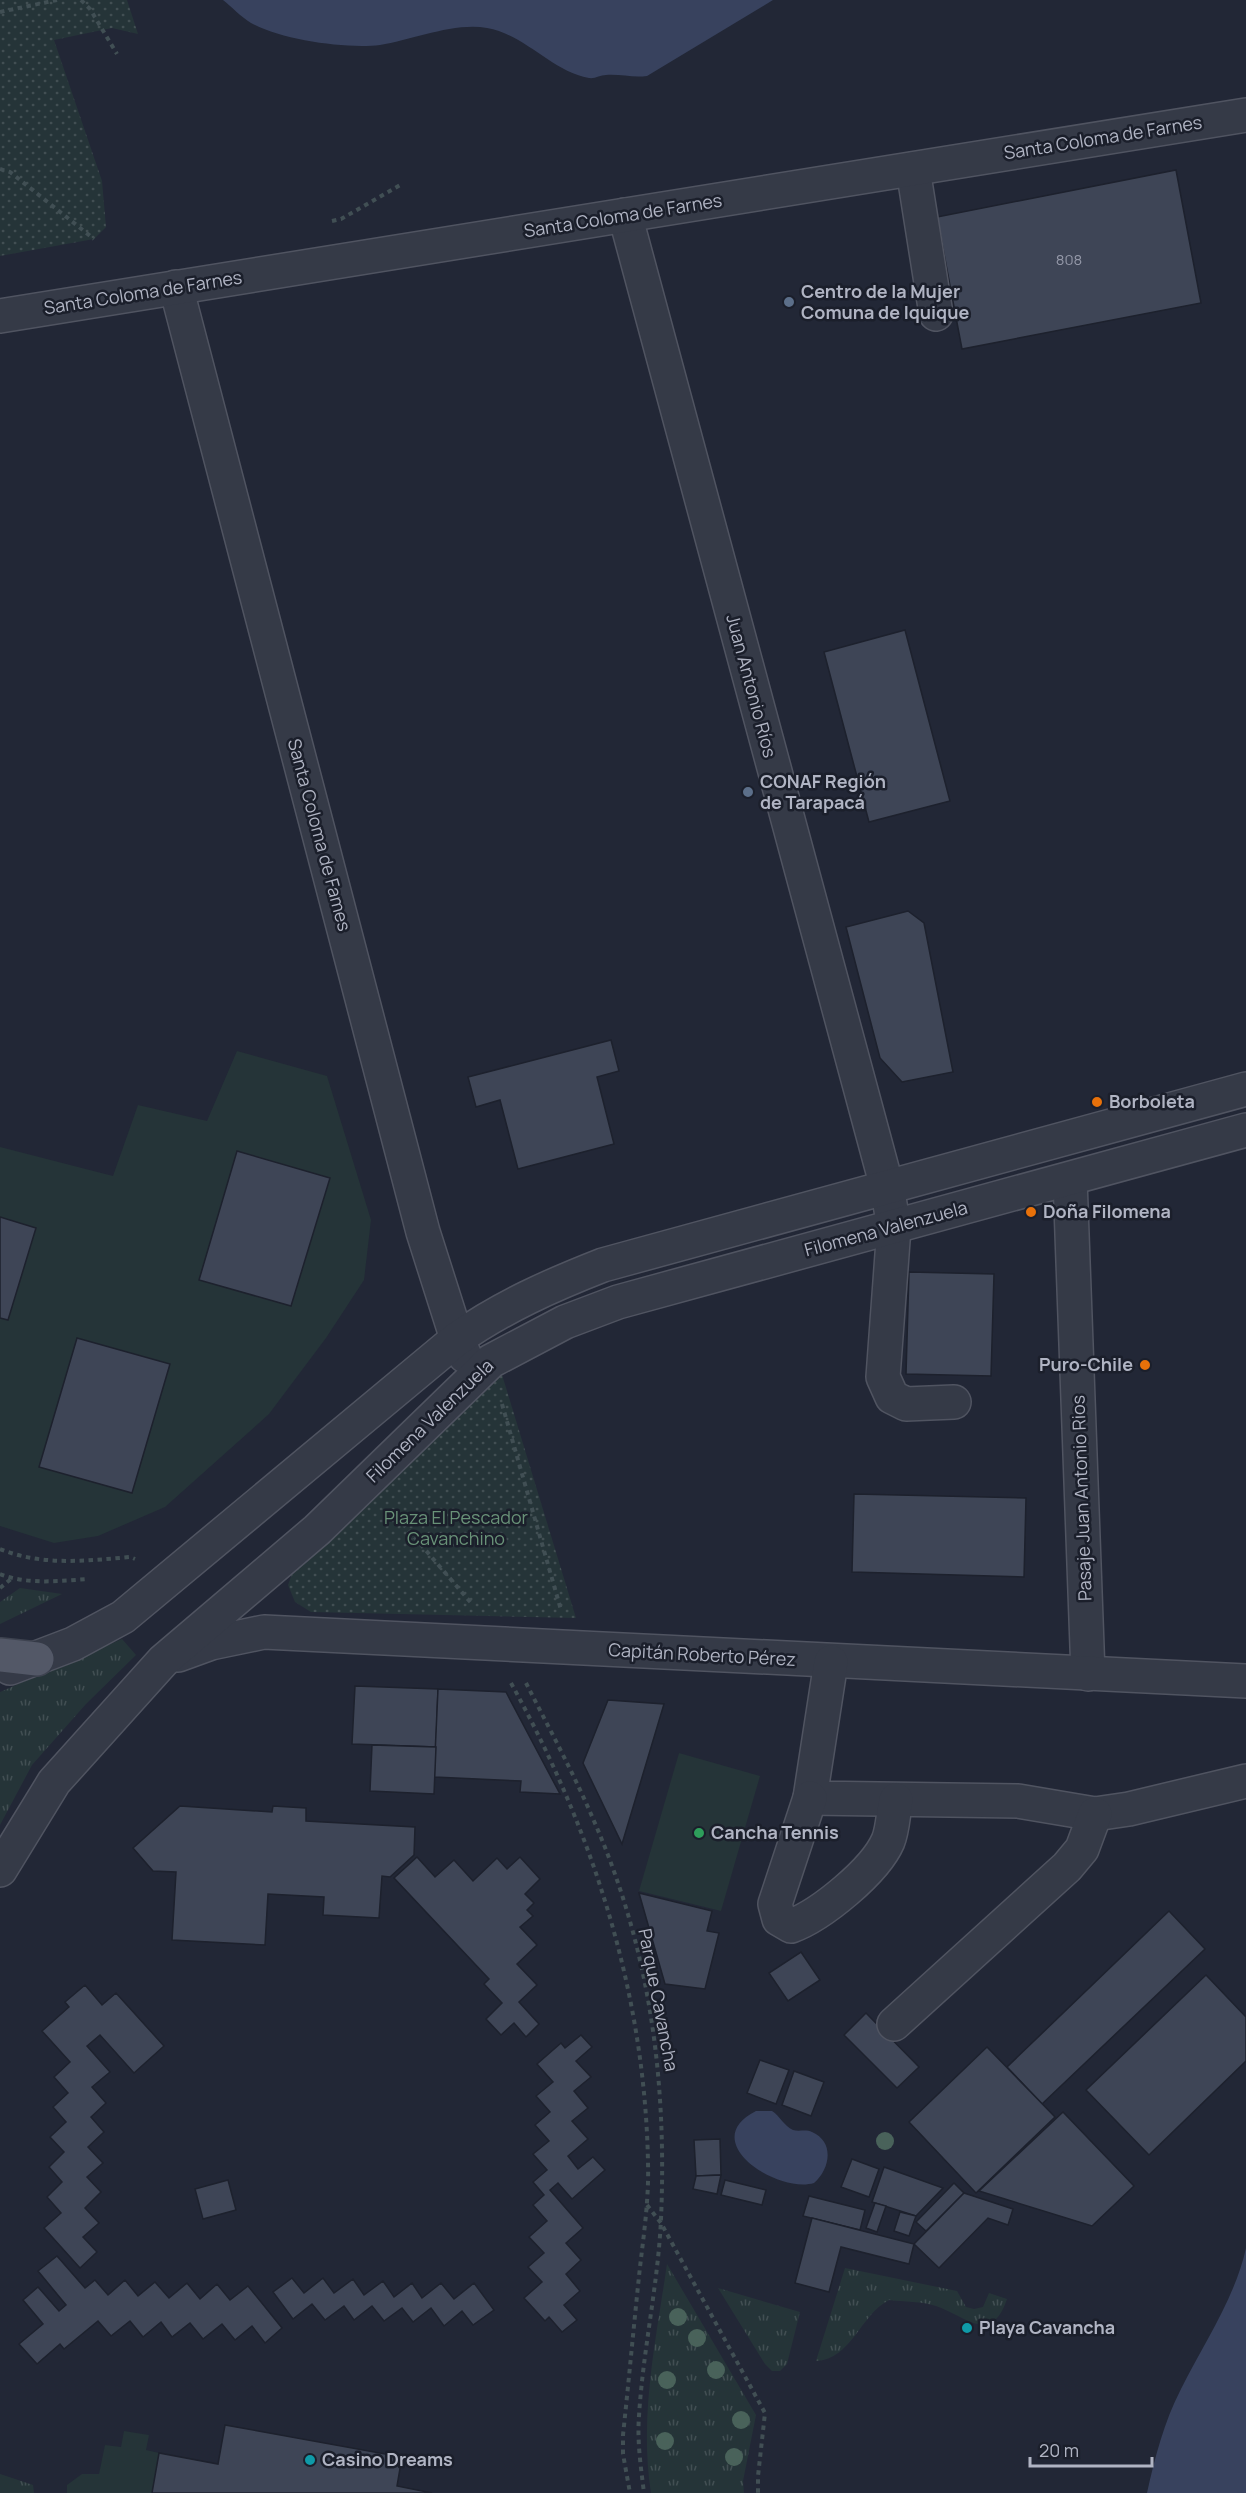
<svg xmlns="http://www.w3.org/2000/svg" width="1246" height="2493" viewBox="0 0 1246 2493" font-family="Manrope,sans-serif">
	<defs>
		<pattern id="grass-tufts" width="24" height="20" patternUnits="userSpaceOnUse" patternTransform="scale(1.5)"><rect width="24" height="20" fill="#253438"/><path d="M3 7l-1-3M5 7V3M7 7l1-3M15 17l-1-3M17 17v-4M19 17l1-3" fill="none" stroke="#424f53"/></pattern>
		<pattern id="park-dots" width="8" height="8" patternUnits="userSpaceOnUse" patternTransform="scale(1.5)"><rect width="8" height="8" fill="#253438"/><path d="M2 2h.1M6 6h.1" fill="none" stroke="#424f53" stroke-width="1.8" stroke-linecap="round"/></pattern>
	</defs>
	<rect width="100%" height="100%" fill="#222736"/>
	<g fill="url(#grass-tufts)">
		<path d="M20,1588l42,6 -62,30v-22z"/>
		<path d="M122,1639l14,16 -50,49 -54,61 -32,60v-133z"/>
		<path d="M667,2264l89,151 -13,66 1,12h-93c-12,-77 5,-153 16,-229z"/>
		<path d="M845,2268l112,23 9,16 8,2 9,-2 6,-14 18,6c-16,47 -41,17 -71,7 -14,-5 -32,-4 -47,-6 -29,15 -37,59 -73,61z"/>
		<path d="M718,2288l82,24 -13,52 -7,7h-8l-7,-7z"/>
		<path d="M0,2474l33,11 1,8h-34z"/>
	</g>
	<g fill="url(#park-dots)">
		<path d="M0,0h127l11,34 -26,-6 -58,12 48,141 4,46 -12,12 -94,17z"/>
		<path d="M500,1368l76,250 -265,-6 -16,-10 -7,-17 6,-17z"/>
	</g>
	<g fill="#253438" fill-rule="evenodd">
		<path d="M237,1051l90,25 44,144 -7,60 -38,58 -57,76 -104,93 -67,29 -44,7 -54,-17v-208l8,2 27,-92 -35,-11v-70l113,29 25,-71 69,16zM237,1151l93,27 -39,128 -92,-27zM77,1338l93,27 -38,128 -93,-26z"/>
		<path d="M679,1753l81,23 -39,135 -82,-20z"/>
		<path d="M124,2431l25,4 -3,15 13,3 -7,40h-85v-8l15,-11h17l6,-29 16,2z"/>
	</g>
	<g fill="#38425e">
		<path d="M223,0h550l-126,76c-14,2 -26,-2 -41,-1 -6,0 -11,4 -17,3 -38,-7 -63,-43 -102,-50 -33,-6 -75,12 -107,17 -35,4 -98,-5 -129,-22 -10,-6 -19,-16 -28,-23z"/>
		<path d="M756,2111h16c8,5 12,15 21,19 6,2 13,-1 19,2 23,10 18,37 2,51 -37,11 -118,-42 -58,-72z"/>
		<path d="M1246,2248v245h-99c8,-36 17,-71 34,-104 23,-46 54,-91 65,-141z"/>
	</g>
	<g fill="#3e4556" stroke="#1d212d" stroke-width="1.5">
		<path d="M1176,170l25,133 -239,46 -25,-132z"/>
		<path d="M905,630l45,171 -81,21 -45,-170z"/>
		<path d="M908,911l16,12 29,149 -51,10 -22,-24 -34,-131z"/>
		<path d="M611,1040l8,31 -22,6 17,67 -96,25 -18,-69 -24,7 -8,-30z"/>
		<path d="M237,1151l93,27 -39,128 -92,-26z"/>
		<path d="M0,1217l36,11 -28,92 -8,-2z"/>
		<path d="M909,1272l85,2 -3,102 -85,-2z"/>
		<path d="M77,1338l93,26 -38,129 -93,-26z"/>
		<path d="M854,1494l172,4 -2,79 -172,-5z"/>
		<path d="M355,1686l83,3 -2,58 -84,-3z"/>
		<path d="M438,1689l68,3 54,102 -40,-2 1,-11 -87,-4z"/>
		<path d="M608,1700l56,4 -42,140 -39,-81z"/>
		<path d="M372,1745l64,2 -2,47 -64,-3z"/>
		<path d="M180,1806l92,6 1,-6 33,2v13l109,6 -1,28 -24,22 -8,-1 -3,42 -56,-3 1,-18 -56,-3 -3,51 -93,-5 4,-68 -23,-1 -20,-23z"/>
		<path d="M417,1857l18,20 19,-17 19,21 24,-23 10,11 13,-12 20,22 -15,15 9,9 -7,7 6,6 -13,11 17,18 -20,19 20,21 -18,17 20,22 -13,13 -12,-14 -13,12 -15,-16 16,-16 -18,-19 5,-5 -95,-101z"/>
		<path d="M639,1893l73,18 -5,20 12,2 -14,56 -40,-5z"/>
		<path d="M1169,1911l36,38 -163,155 -35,-37z"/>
		<path d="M801,1952l19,28 -32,21 -19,-28z"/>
		<path d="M1206,1975l40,42v44l-97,94 -63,-65z"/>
		<path d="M85,1985l17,20 14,-12 48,53 -30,27 -34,-38 -13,11 23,26 -18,15 14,16 -15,14 13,15 -16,15 15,16 -16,14 14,15 -16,16 14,15 -16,14 14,15 -17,16 -36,-40 17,-15 -14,-16 15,-15 -13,-15 15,-15 -14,-15 16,-15 -13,-15 15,-14 -14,-16 16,-15 -28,-31 27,-24 -4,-5z"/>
		<path d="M866,2013l53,54 -22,21 -53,-53z"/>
		<path d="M581,2035l11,12 -16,14 15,16 -17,14 14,17 -16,13 16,18 -20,17 10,13 15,-12 12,13 -33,29 -14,-16 -8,7 33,38 -17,15 15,17 -15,14 14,17 -16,14 13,15 -15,12 -13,-15 -4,4 -21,-23 18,-16 -14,-15 16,-14 -15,-16 18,-16 -14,-16 11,-10 -11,-13 14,-12 -14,-16 16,-13 -14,-16 15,-13 -14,-16 17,-14 -16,-18 24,-21 4,5z"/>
		<path d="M987,2047l68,70 -79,76 -67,-71z"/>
		<path d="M760,2060l29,10 -13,34 -29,-11z"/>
		<path d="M794,2071l30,11 -13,34 -29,-11z"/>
		<path d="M1063,2112l71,74 -42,40 -113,-35z"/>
		<path d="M720,2139l1,36 -25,1 -2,-36z"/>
		<path d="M852,2159l27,10 -10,28 -28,-10z"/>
		<path d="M884,2167l59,21 -27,28 -44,-14z"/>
		<path d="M721,2175l-4,19 -24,-5 3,-13z"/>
		<path d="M228,2180l8,30 -33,9 -8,-30z"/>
		<path d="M725,2180l41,10 -4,15 -41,-10z"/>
		<path d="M954,2183l10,10 -38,38 -10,-9z"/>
		<path d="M964,2193l49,16 -5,16 -20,-7 -49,50 -25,-24z"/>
		<path d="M809,2196l56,14 -5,20 -57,-14z"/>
		<path d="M875,2203l11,3 -9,26 -11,-4z"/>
		<path d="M900,2212l16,4 -7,20 -15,-5z"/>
		<path d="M812,2218l102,26 -5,20 -68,-17 -12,45 -34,-9z"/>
		<path d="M57,2256l28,32 10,-8 13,15 17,-15 13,16 17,-14 14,16 18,-15 13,16 17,-15 13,16 18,-14 34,42 -17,15 -13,-17 -17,14 -13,-16 -19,15 -13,-16 -18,14 -11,-15 -18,15 -13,-16 -19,15 -13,-15 -34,28 -4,-5 -23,20 -18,-20 24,-20 -20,-24 15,-13 21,24 7,-6 -28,-34z"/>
		<path d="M292,2278l12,15 19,-15 11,15 19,-14 11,16 19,-14 11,16 18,-14 10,15 19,-15 13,16 20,-16 20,27 -21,15 -11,-14 -18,15 -13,-18 -18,14 -11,-14 -18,13 -12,-15 -18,14 -10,-14 -19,14 -13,-16 -19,15 -20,-27z"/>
		<path d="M225,2425l177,32 -5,29 35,7h-280l7,-40 59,11z"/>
	</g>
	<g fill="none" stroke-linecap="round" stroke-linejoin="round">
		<defs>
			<g id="minor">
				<path d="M913,169l23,145"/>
				<path d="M625,215l262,972 7,40 -11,150 9,20 14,7 48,-2"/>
				<path d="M176,287l247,945 34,107 8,17"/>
				<path d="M0,316l1246,-201"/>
				<path d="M1070,1179l18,495"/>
				<path d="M178,1655l33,-12 53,-11 982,49"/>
				<path d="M831,1662l-21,136 208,3 77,13 34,-5 117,-28"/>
				<path d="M10,1668l63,-24 50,-27 334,-278c45,-32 95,-54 146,-74l643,-176"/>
				<path d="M810,1798l-35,106 4,15 12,7c30,-11 84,-55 97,-85 5,-12 5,-28 8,-41"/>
				<path d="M0,1870l54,-88 109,-121 154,-131 174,-169 74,-39 53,-20 628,-172"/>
				<path d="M894,2024l173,-157 15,-18 13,-35"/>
			</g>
			<path id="major" d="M0,1655l37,4"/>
		</defs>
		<use href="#minor" stroke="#505461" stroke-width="36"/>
		<use href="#major" stroke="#3e4350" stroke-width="36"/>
		<g stroke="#414f54" stroke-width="4" stroke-dasharray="4.5 4.5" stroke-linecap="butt">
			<path d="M81,0l9,9 27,45"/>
			<path d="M0,12l57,-12"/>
			<path d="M0,169l10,3 84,67"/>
			<path d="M332,221l9,-2 61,-35"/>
			<path d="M502,1404l59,206"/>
			<path d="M391,1510l81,94"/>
			<path d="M0,1549c42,17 85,12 130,8l5,2"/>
			<path d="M0,1574c27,11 60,7 88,5"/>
			<path d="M0,1588l11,-9"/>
			<path d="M511,1683c82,148 134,310 137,480 1,35 -4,70 -8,104 -6,56 -11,112 -17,168v19l7,39"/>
			<path d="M526,1683c23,45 48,91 68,138 56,128 73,259 67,398 -3,66 -18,131 -22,197 -2,26 2,52 5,77"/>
			<path d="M647,2205l14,18 104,190 -7,63v17"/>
		</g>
		<use href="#minor" stroke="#353a47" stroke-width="33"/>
		<use href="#major" stroke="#535867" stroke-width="33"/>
	</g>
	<g fill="#49625a">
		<circle cx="885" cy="2141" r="9"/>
		<circle cx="678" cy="2317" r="9"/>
		<circle cx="697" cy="2338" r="9"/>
		<circle cx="716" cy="2370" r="9"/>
		<circle cx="667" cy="2380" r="9"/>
		<circle cx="741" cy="2420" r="9"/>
		<circle cx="665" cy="2441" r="9"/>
		<circle cx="734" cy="2457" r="9"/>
	</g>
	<g fill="#5c6f8a" stroke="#1b1f2b" stroke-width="2">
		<circle cx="789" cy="302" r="6"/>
		<circle cx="748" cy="792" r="6"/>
	</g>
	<g fill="#e8710a" stroke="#1b1f2b" stroke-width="2">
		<circle cx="1097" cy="1102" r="6"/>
		<circle cx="1031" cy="1212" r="6"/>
		<circle cx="1145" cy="1365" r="6"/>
	</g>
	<circle fill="#2e9e5b" stroke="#1b1f2b" stroke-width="2" cx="699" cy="1833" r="6"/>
	<g fill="#0f9aa8" stroke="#1b1f2b" stroke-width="2">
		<circle cx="967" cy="2328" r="6"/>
		<circle cx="310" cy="2460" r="6"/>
	</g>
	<g text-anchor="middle" stroke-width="5" stroke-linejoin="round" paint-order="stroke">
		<g font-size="15" fill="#9498a8">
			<text x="1069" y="265">808</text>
		</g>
		<g font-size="18" fill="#b0b4c3" stroke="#1b1f2b">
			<text transform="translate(1103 138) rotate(-9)" y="6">Santa Coloma de Farnes</text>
			<text transform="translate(623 216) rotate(-9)" y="6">Santa Coloma de Farnes</text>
			<text transform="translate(143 293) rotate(-9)" y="6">Santa Coloma de Farnes</text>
			<text transform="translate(751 686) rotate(75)" y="6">Juan Antonio Ríos</text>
			<text transform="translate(319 835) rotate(75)" y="6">Santa Coloma de Fames</text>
			<text transform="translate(886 1229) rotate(-15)" y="6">Filomena Valenzuela</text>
			<text transform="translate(430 1421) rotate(-44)" y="6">Filomena Valenzuela</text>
			<text transform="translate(1082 1498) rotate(-92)" y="6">Pasaje Juan Antonio Rios</text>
			<text transform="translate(702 1655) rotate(3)" y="6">Capitán Roberto Pérez</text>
			<text transform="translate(658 2000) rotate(79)" y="6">Parque Cavancha</text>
		</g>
		<g font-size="18" font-weight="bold" fill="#b0b4c3" stroke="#1b1f2b" text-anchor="start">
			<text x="801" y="298">Centro de la Mujer<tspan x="801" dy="21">Comuna de Iquique</tspan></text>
			<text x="760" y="788">CONAF Región<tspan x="760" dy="21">de Tarapacá</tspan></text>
			<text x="1109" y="1108">Borboleta</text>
			<text x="1043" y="1218">Doña Filomena</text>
			<text x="1133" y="1371" text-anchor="end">Puro-Chile</text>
			<text x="711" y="1839">Cancha Tennis</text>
			<text x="979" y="2334">Playa Cavancha</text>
			<text x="322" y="2466">Casino Dreams</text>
		</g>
		<g font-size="18" fill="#699278" stroke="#1b1f2b">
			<text x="456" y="1524">Plaza El Pescador<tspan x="456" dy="21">Cavanchino</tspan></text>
		</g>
	</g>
	<path d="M1030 2457v9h122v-9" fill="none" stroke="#b0b4c3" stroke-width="3"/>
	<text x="1039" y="2457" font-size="18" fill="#b0b4c3" stroke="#1b1f2b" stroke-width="4.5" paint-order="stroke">20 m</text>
</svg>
